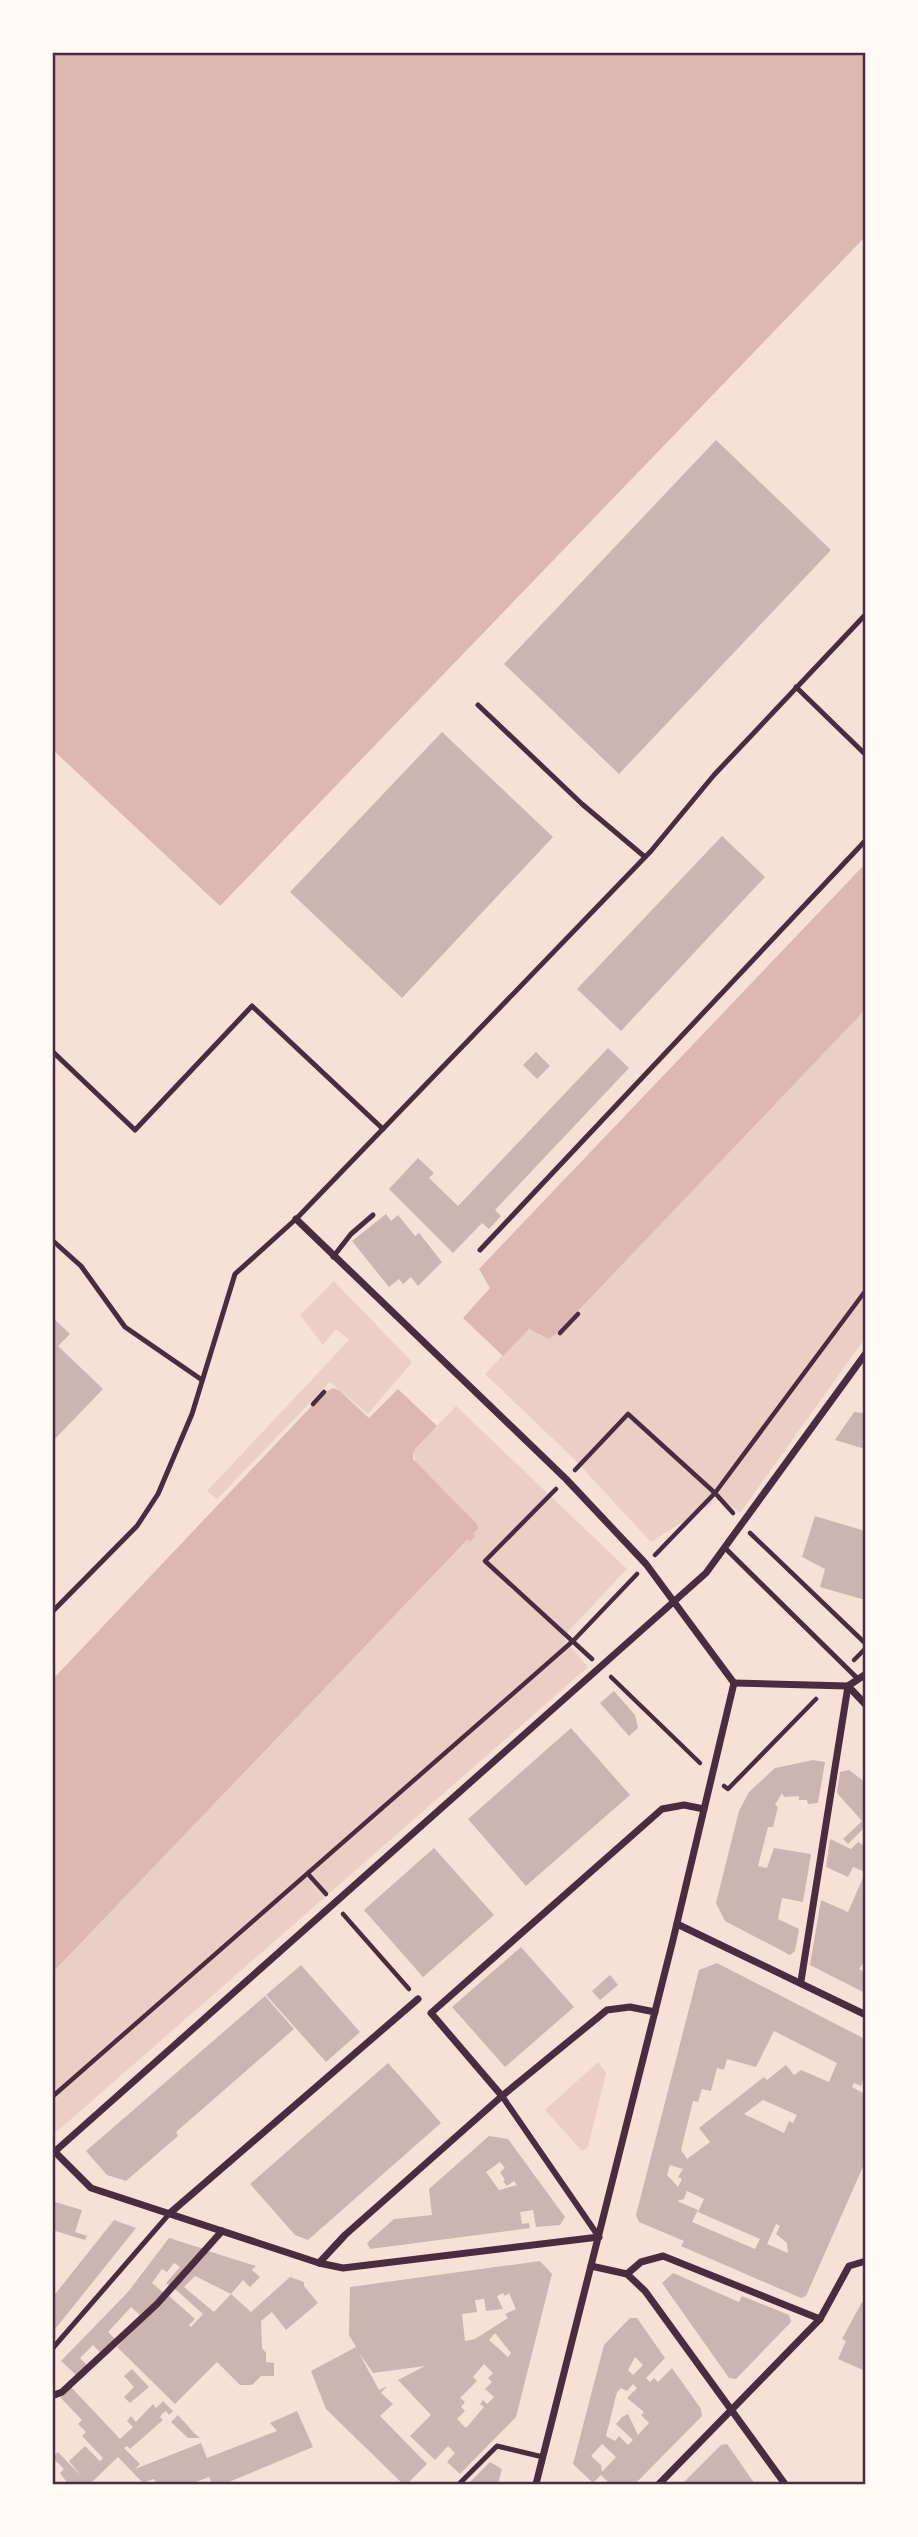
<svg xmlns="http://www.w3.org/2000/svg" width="918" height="2537" viewBox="0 0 918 2537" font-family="Ubuntu,sans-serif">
	<rect width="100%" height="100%" fill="#f7e1d7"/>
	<g fill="#ebcfc5">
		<path d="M865,1010v328l-125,175 -25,-20 -4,11 -60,38 -78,-84 -88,-84 42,-44 7,-1 7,7 17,-4z"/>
		<path d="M334,1281l78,81 -44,52 -38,-32 -113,117 -10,-8 142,-151 -13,-11 -13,16 -23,-30z"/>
		<path d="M456,1406l171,163 -64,68 25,30 -535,468v-163l420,-438 4,-10 -62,-62 -1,-12z"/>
		<path d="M598,2062l8,11 -18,74 -6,4 -37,-41z"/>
	</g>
	<g fill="#dcb8b0">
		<path d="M52,53h813v184l-645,669 -167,-156z"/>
		<path d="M865,864v146l-288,302 -16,23 -3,-3 -9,7 -20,-10 -26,27 -40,-38 27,-30 -11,-19z"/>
		<path d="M333,1388l6,2 30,28 29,-29 39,37 -23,24 -1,9 64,65 1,5 -5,5 2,2 -5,6 -2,-3 -415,433v-293l272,-287z"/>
	</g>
	<g fill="#ccb4b1" fill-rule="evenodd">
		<path d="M716,440l115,110 -212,224 -115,-110z"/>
		<path d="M442,732l111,105 -151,161 -112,-106z"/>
		<path d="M722,836l43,41 -144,154 -44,-42z"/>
		<path d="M608,1048l21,20 -134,142 6,6 -12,13 -7,-6 -29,30 -64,-64 29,-31 16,15 -5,5 29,28z"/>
		<path d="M536,1052l14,14 -13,13 -14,-14z"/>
		<path d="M386,1214l5,7 7,-6 17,21 4,-3 23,29 -24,24 -7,-9 -8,7 -4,-5 -10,8 -37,-46z"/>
		<path d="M52,1317l18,17 -12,12 45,43 -51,53z"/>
		<path d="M854,1412l11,1v36l-30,-9z"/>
		<path d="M815,1516l50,15v69l-45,-13 5,-18 -23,-12z"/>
		<path d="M614,1691l21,24 3,13 -9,8 -29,-33z"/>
		<path d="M571,1728l59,67 -104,91 -58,-67z"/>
		<path d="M813,1760l12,2 -7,41 -10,1 -1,-4h-8v-4l-15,1 -2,-4 -7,12 3,2 -5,20h-5l-10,39 9,2 7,-20 37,6 -8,48 -21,-4 -4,21 21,10 -4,22 -5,4 -65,-34 -9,-18 23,-92 10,-19 26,-24z"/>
		<path d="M849,1770l16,12v45l-17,17 -5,-5 19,-18 -25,-28 3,-21z"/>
		<path d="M830,1839l21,10 7,-7 7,4v26l-12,-5 -5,10 -22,-10z"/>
		<path d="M434,1848l60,67 -71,62 -59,-67z"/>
		<path d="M865,1873v88l-6,8 6,3v21l-55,-28 11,-65 27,12z"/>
		<path d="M521,1947l53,60 -69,60 -53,-60z"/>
		<path d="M717,1963l148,76v36l-4,11 -7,-3 -2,4 13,7v68l-59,134 -5,2 -120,-52 3,-5 -45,-19 -3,-7 63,-245zM774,2031l63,32 -8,19 -28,-12 -7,5 -8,-10 -19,15 -3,-3 -65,51 11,14 -23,17 -6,-9 12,-49 5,1 4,-13 9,2 6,-23 7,2 3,-11 29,8zM763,2100l34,15 -4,8 -4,-2 -5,12 -40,-19zM670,2165l13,4 -5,8 4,2 -4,8 -11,-12zM687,2191l17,8 -6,13 62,27 -5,10 -63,-27 6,-12 -21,-9 7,-2zM776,2224l4,2 -4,8 11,9 1,10 -21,-9z"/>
		<path d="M301,1965l59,67 -34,30 -60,-67z"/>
		<path d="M610,1975l8,10 -18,15 -8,-9z"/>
		<path d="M265,1996l29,33 -118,103 2,4 -52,45 -19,-6 -21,-24z"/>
		<path d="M388,2063l53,60 -133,117 -13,-5 -45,-51z"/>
		<path d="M489,2136l19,3 57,78 -5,8 -24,2 -3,-17 -13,2 2,12 7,-1 1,5 -160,21 -3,-6 27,-24 38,-4 -3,-26zM500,2162l5,6 -5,4 5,8 -2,1 4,5 7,-5 3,4 -18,5 -13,-18z"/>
		<path d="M52,2201l30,9 -7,22 12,4 -2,4 -33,-10z"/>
		<path d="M114,2220l22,8 -84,105v-35z"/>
		<path d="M169,2238l35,11 -34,37 -4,-3 14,-16 -6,-4 -7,9 -5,-3 -10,14 12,10 -23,23 -10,-9 -23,25 8,8 -16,12 -7,-7 -13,13 7,7 -11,10 -15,-14 67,-69z"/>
		<path d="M208,2251l48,15 -4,4 8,7 -10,10 -7,-7 -12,14 20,18 39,-35 14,5v4l14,17 -32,27 -14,-18 -11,9 1,27 4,5v9l8,1v13h-13l-9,9h-12l-23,-23 -42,42 -58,-57 51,-52 27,24 -6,6 2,2 12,-13 -29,-26zM195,2276l36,18 -17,18 -30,-25z"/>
		<path d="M540,2261l12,13 -36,143 -56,57 -13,-12 8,-9 -7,-7 -13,14 -25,-24 21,-21 -33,-35 27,-14 -52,7 -14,-20 20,37 8,-4 -6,7 12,11 -13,12 47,48 -20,20h-4l-77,-75 -15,-38 45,-24 -7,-12 1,-48zM503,2293l2,3 4,-3 7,16 -11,5 3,4 -33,21 -10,2 -3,-27 15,-2 -2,-12 9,-1 2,12 17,-2 -6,-13zM495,2333l16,20 -3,4 -19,-17zM484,2364l9,9 -5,5 4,4 -7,7 9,8 -7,7 -4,-4 -3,4 4,3 -18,21 -9,-9 8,-8 -4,-4 4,-5 -5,-4 17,-17 -4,-4z"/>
		<path d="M673,2273l66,29 3,-6 47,19 2,7 -55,57 -7,-1 -67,-95z"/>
		<path d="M862,2302l3,2v67l-27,-12 8,-18 -4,-2z"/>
		<path d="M630,2318h7l28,40 -19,20 4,4 4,-4 4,4 14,-14 29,41 1,7 -67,68h-25l-9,-9 -8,8 -20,-19 31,-119zM635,2357l8,8 -10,10 -5,-5zM633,2384l4,4 -10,10 17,14 -3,3 8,8 -11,12 -10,-21 -6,3 -6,7 17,16 -5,5 -9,-9 -4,5 -9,-5 11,-44 4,-4 6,3zM602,2444l14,13 -14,15 -1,-7 -10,-9z"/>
		<path d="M132,2369l17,18 -19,16 -6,-6 10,-10 -10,-11z"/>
		<path d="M70,2386l50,53 13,-12 -6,-6 4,-5 5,6 17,-18 3,4 7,-7 10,10 -4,4 -3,-4 -4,3 -2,3 3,3 -33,29 -3,-3 -3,2 16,16 -5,5 66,-26 6,15 70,-27 -7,-8 27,-12 16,36 -89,37h-12l-3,-7 -19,7h-31l-6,-5 -10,4 -25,-26 -28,27h-22l-8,-11 4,-4 -12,-12 6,-5 24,25 -13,-16 16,-15 15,15 3,-3 -21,-22 4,-4 -8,-8 4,-4 -22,-23z"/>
		<path d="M178,2415l17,19 5,4h-12l-17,-16z"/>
		<path d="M727,2444l28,40h-73l39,-39z"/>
		<path d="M490,2462l12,7 -4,15h-30z"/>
	</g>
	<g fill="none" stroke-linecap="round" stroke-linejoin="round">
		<g stroke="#4a2c40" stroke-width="4.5">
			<path d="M560,1333l18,-19"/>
			<path d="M313,1404l11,-12"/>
			<path d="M575,1470l53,-56 87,79 18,20"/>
			<path d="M556,1489l-71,72 107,98"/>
			<path d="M750,1533l116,111"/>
			<path d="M655,1555l60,-62 151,-203"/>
			<path d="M854,1660l12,-12"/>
			<path d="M611,1677l89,86"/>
			<path d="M724,1786l4,3 88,-90"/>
			<path d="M308,1874l18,20"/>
			<path d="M343,1914l66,75"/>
			<path d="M52,2097l521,-456 64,-67"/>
		</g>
		<g stroke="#4a2c40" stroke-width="5">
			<path d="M796,687l70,68"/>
			<path d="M478,705l104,99 63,53"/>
			<path d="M52,1051l83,79 117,-124 131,123"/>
			<path d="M52,1240l29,26 44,61 77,53"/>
			<path d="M480,1250l386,-410"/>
			<path d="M333,1257l18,-23 22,-19"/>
			<path d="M725,1548l133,131"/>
			<path d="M52,1612l85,-86 21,-32 34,-80 43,-140 61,-55 355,-368 63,-76 152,-161"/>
			<path d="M52,2349l118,-136"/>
			<path d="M459,2484l38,-38 46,11"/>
		</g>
		<path stroke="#4a2c40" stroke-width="6" d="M502,2096l97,141"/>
		<g stroke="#4a2c40" stroke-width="7">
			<path d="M296,1219l270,260 80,85 88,119"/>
			<path d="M734,1683l114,3 18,19"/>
			<path d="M677,1924l189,91"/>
			<path d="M801,1981l47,-295 18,-12"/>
			<path d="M502,2096l-71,-83 231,-204 22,-4 20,4"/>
			<path d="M55,2152l36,36 228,75 24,5 256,-31"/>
			<path d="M52,2154l654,-581 160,-220"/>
			<path d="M170,2213l248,-214"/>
			<path d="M319,2263l26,-28 157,-139 105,-86 23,-3 25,5"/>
			<path d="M591,2266l36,8 18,17 140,193"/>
			<path d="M627,2274l14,-12 22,-6 157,63"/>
			<path d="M52,2396l10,-4 95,-88 65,-73"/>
			<path d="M536,2484l137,-544 61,-257"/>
			<path d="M659,2484l161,-165 29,-53 17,-5"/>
		</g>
	</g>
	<rect width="918" height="2537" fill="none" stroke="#fffaf5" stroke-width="108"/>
	<rect x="54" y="54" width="810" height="2429" fill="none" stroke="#4a2c40" stroke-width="2.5"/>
</svg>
